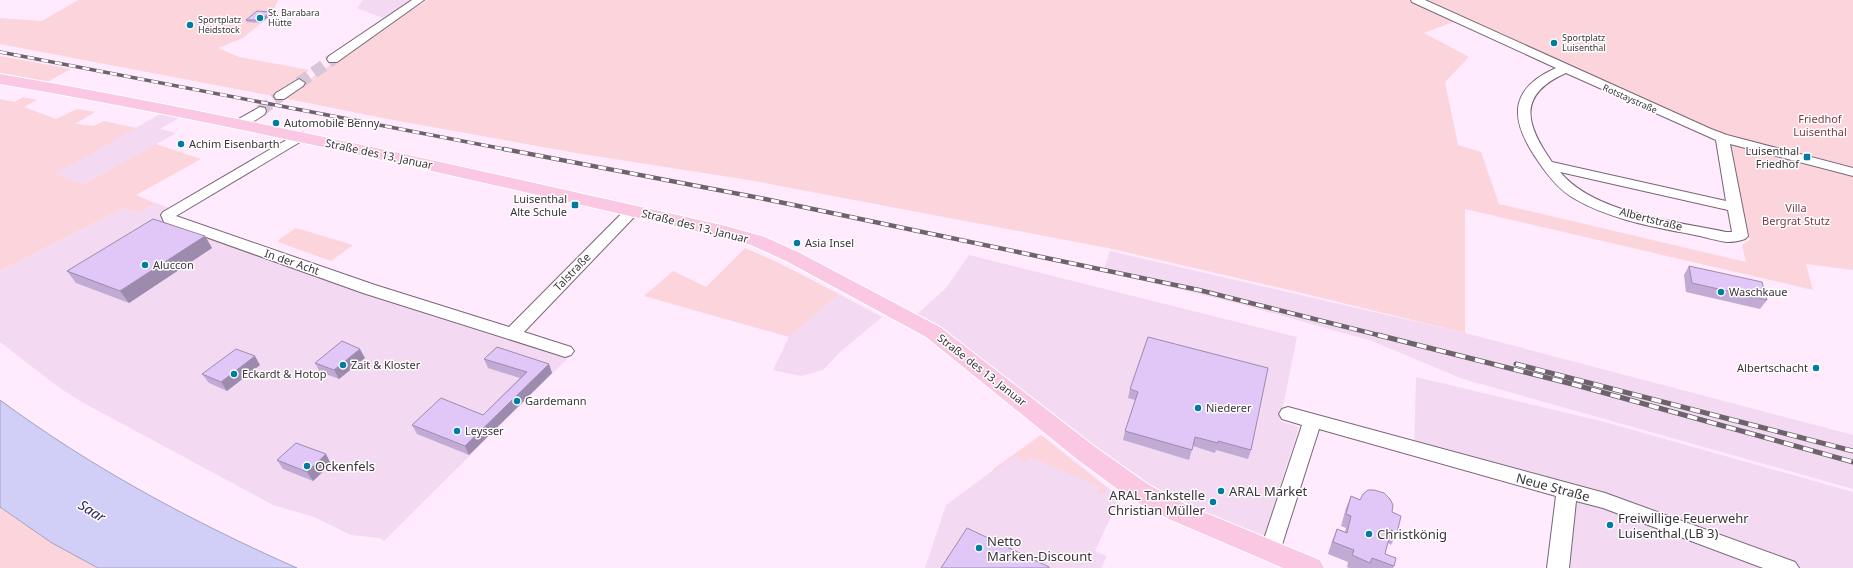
<svg xmlns="http://www.w3.org/2000/svg" width="1853" height="568" viewBox="0 0 1853 568" font-family="'Noto Sans',sans-serif">
	<rect width="100%" height="100%" fill="#ffeafe"/>
	<g fill="#f3d9f1">
		<path d="M363,0h50l-30,18 -26,-10z"/>
		<path d="M160,114l19,4 -19,11 16,4 -92,51 -30,-10z"/>
		<path d="M155,203l24,8 -3,4 1,2 258,88 141,45 -192,191 -4,-3 -29,-3 -37,-18 -41,-12 -193,-104 -23,-15 -57,-44v-71l123,-63 15,5z"/>
		<path d="M1110,251l355,82 388,102v54l-390,-110 -91,-38 -136,-38 -133,-32z"/>
		<path d="M969,255l328,82 -17,84 19,6 -37,114 -113,-51 -234,-174 31,-28z"/>
		<path d="M839,294l43,23 -42,35 -17,18 -22,6 -28,-6 16,-33z"/>
		<path d="M1416,377l185,44 252,71v76h-304l9,-74 -144,-40z"/>
		<path d="M1041,435l79,62 -25,54 12,5 -6,12h-176l21,-63z"/>
	</g>
	<g fill="#fcd4db">
		<path d="M78,0h200l-6,14 -29,24 -25,10 21,9 70,13 -36,26 -273,-52v-26l42,3z"/>
		<path d="M428,0h1425v167l-148,-39 -249,-107 -32,12 45,24 -24,25 13,63 23,7 18,52 247,58 -4,-17 8,-5 -20,-96 123,33v93l-47,-6 7,26 -348,-81v124l-163,-40 -194,-45 -359,-68 -167,-26 -189,-34 -110,-22 113,-79z"/>
		<path d="M0,56l71,13 -24,13 -47,-7z"/>
		<path d="M23,97l14,3 -13,7 32,12 21,-10 18,3 -20,12 19,2 10,-5 32,7 -81,46 29,10 72,-40 45,15 -65,36 19,8 -17,10 -15,-5 -123,63v-172l15,3z"/>
		<path d="M296,228l57,17 -22,16 -53,-19 2,-3z"/>
		<path d="M745,248l34,15 60,31 -50,43 -145,-41 29,-25 33,16z"/>
		<path d="M1041,435l65,53 1,3 -6,3h-5l4,-7 -69,-30 -7,5 -9,-7 -20,16 -2,-2z"/>
		<path d="M0,507l52,36 46,25h-98z"/>
	</g>
	<path fill="#d1cff8" stroke="#a4a0bf" d="M0,400c92,68 193,122 297,168h-199l-46,-25 -52,-36z"/>
	<g fill="none" stroke-linecap="round" stroke-linejoin="round">
		<g stroke="#d8c5d7" stroke-width="12" stroke-dasharray="12 6" stroke-linecap="butt">
			<path d="M299,83l34,-24"/>
			<path d="M260,111l20,-15"/>
		</g>
		<defs>
			<g id="minor">
				<path d="M412,0h12l-87,62h-8l-2,-3 2,-3z"/>
				<path d="M1411,0h14l286,129 16,6 126,33v8l-123,-32 18,92 -3,3c-5,2 -12,3 -18,3 -10,-1 -22,-5 -32,-7 -40,-8 -84,-15 -120,-36 -16,-9 -27,-23 -37,-38 -27,-39 -32,-71 18,-93l-144,-66zM1566,73l150,67 10,61 -174,-39c-26,-37 -36,-67 14,-89zM1560,172l168,38 4,22h-6c-51,-11 -131,-18 -166,-60z"/>
				<path d="M299,79l6,4 -2,3 -19,13h-8l-2,-3 2,-3z"/>
				<path d="M260,107l5,1 1,3 -1,3 -20,13h-10l-2,-3 2,-3z"/>
				<path d="M300,132l5,1 2,3 -2,3 -129,77 199,69 134,42 119,-120h10l2,3 -2,3 -114,119 47,15 3,4 -3,4 -6,2 -6,-2 -196,-62 -199,-71 -3,-7 2,-3z"/>
				<path d="M1288,407l317,86 190,69 4,6h-36l-160,-60 -27,-7 -7,67h-22l9,-72 -237,-67 -39,122 -3,6 -7,3 -7,-3 -3,-6 42,-126 -20,-6 -3,-5 3,-5z"/>
			</g>
			<path id="major" d="M0,74c244,42 485,98 726,152l39,11 35,16 140,74 154,119 55,39 40,21 131,54 4,8h-41l-112,-48 -40,-21 -53,-39 -152,-123 -140,-76 -35,-16 -28,-8c-241,-54 -480,-112 -723,-153z"/>
		</defs>
		<use href="#minor" stroke="#786677" stroke-width="2"/>
		<use href="#major" stroke="#fff" stroke-width="2"/>
		<use href="#minor" fill="#fff" fill-rule="evenodd"/>
		<use href="#major" fill="#fac8e2" fill-rule="evenodd"/>
		<defs>
			<path id="rail-far2" d="M0,52l509,98"/>
			<path id="rail-far1" d="M504,149l261,50 434,91 183,46"/>
			<g id="rail">
				<path d="M1378,335l198,50 277,77"/>
				<path d="M1516,364l337,87"/>
			</g>
		</defs>
		<use href="#rail-far2" stroke="#6e636d" stroke-width="3.5"/>
		<use href="#rail-far1" stroke="#6e636d" stroke-width="4.5"/>
		<use href="#rail" stroke="#6e636d" stroke-width="5"/>
		<use href="#rail-far2" stroke="#fff" stroke-width="2.5" stroke-dasharray="7" stroke-linecap="butt"/>
		<use href="#rail-far1" stroke="#fff" stroke-width="3" stroke-dasharray="8" stroke-linecap="butt"/>
		<use href="#rail" stroke="#fff" stroke-width="3.5" stroke-dasharray="10" stroke-linecap="butt"/>
	</g>
	<g fill="#c1abd5">
		<path d="M272,14l-11,9 -14,-1 -1,-2z"/>
		<path d="M205,236l7,12 -83,55 -53,-20 -9,-12z"/>
		<path d="M1689,266l78,34 -7,9 -74,-17 -2,-17z"/>
		<path d="M1148,337l103,113 -3,9 -32,-9 -1,3 -22,-7 -4,14 -66,-20 2,-9 10,-31 -7,-2 2,-9z"/>
		<path d="M365,358l-26,21 -19,-7 -5,-9z"/>
		<path d="M484,359l65,5 3,9 -83,82 -52,-21 -5,-9 71,-10 37,-37 -32,-10z"/>
		<path d="M260,365l-33,26 -18,-8 -7,-9z"/>
		<path d="M277,460l54,4 -18,17 -30,-12z"/>
		<path d="M1351,496l41,16 5,21 -6,12 -3,-2 -3,11 9,12 -1,2h-44l-2,-1 1,-5 -20,-8 4,-13 5,-12 8,3 1,-4 -5,-2 5,-18z"/>
	</g>
	<g fill="#9d8bae">
		<path d="M271,12l1,2 -11,9 -1,-3z"/>
		<path d="M205,236l7,12 -83,55 -9,-12z"/>
		<path d="M360,349l5,9 -26,21 -5,-9z"/>
		<path d="M255,356l5,9 -33,26 -6,-9z"/>
		<path d="M549,364l3,9 -83,82 -4,-9z"/>
		<path d="M326,454l5,10 -18,17 -6,-9z"/>
	</g>
	<g fill="#e0c7f8" stroke="#9d8bae">
		<path d="M257,11l14,1 -11,8h-14z"/>
		<path d="M153,219l52,17 -85,55 -53,-20z"/>
		<path d="M1689,266l73,16 5,18 -75,-17z"/>
		<path d="M1148,337l120,31 -17,82 -33,-9v2l-23,-6 -3,13 -67,-19 13,-39 -8,-3z"/>
		<path d="M342,341l18,8 -26,21 -19,-7z"/>
		<path d="M497,347l52,17 -84,82 -53,-21 29,-27 42,17 44,-43 -43,-13z"/>
		<path d="M236,349l19,7 -34,26 -19,-8z"/>
		<path d="M296,443l30,11 -19,18 -30,-12z"/>
		<path d="M1368,490h6l10,3 6,6 3,6 -1,7 9,4 -4,17 -6,-3 -6,24 11,4 -2,8 -22,-8 -2,5 -18,-8 2,-5 -21,-8 4,-13 10,4 4,-17 -5,-2 5,-18 9,4 3,-6z"/>
		<path d="M967,528l82,39v1h-108z"/>
	</g>
	<g fill="#007ca2" stroke="#fff" stroke-width="1.5">
		<circle cx="260" cy="18" r="4"/>
		<circle cx="190" cy="25" r="4"/>
		<circle cx="1554" cy="43" r="4"/>
		<circle cx="276" cy="123" r="4"/>
		<circle cx="181" cy="144" r="4"/>
		<rect x="1803" y="153" width="8" height="8" rx="2"/>
		<rect x="571" y="201" width="8" height="8" rx="2"/>
		<circle cx="797" cy="243" r="4"/>
		<circle cx="145" cy="265" r="4"/>
		<circle cx="1721" cy="292" r="4"/>
		<circle cx="343" cy="365" r="4"/>
		<circle cx="1816" cy="368" r="4"/>
		<circle cx="234" cy="374" r="4"/>
		<circle cx="517" cy="401" r="4"/>
		<circle cx="1198" cy="408" r="4"/>
		<circle cx="457" cy="431" r="4"/>
		<circle cx="307" cy="466" r="4"/>
		<circle cx="1221" cy="491" r="4"/>
		<circle cx="1213" cy="502" r="4"/>
		<circle cx="1610" cy="525" r="4"/>
		<circle cx="1369" cy="534" r="4"/>
		<circle cx="979" cy="548" r="4"/>
	</g>
	<g text-anchor="middle" stroke-width="3" stroke-linejoin="round" paint-order="stroke">
		<g font-size="9" fill="#3b333a" stroke="#fff" text-anchor="start">
			<text x="268" y="16">St. Barabara<tspan x="268" dy="10">Hütte</tspan></text>
			<text x="198" y="23">Sportplatz<tspan x="198" dy="10">Heidstock</tspan></text>
			<text x="1562" y="41">Sportplatz<tspan x="1562" dy="10">Luisenthal</tspan></text>
		</g>
		<g font-size="9" fill="#3b333a" stroke="#fff">
			<text transform="translate(1630 99) rotate(24)" y="3">Rotstaystraße</text>
		</g>
		<g font-size="11" fill="#7e3648" stroke="#fff">
			<text x="1820" y="123">Friedhof<tspan x="1820" dy="13">Luisenthal</tspan></text>
			<text x="1796" y="212">Villa<tspan x="1796" dy="13">Bergrat Stutz</tspan></text>
		</g>
		<g font-size="11" fill="#3b333a" stroke="#fff" text-anchor="start">
			<text x="284" y="127">Automobile Benny</text>
			<text x="189" y="148">Achim Eisenbarth</text>
			<text x="1799" y="155" text-anchor="end">Luisenthal<tspan x="1799" dy="13">Friedhof</tspan></text>
			<text x="567" y="203" text-anchor="end">Luisenthal<tspan x="567" dy="13">Alte Schule</tspan></text>
			<text x="805" y="247">Asia Insel</text>
			<text x="153" y="269">Aluccon</text>
			<text x="1729" y="296">Waschkaue</text>
			<text x="351" y="369">Zait &amp; Kloster</text>
			<text x="1808" y="372" text-anchor="end">Albertschacht</text>
			<text x="242" y="378">Eckardt &amp; Hotop</text>
			<text x="525" y="405">Gardemann</text>
			<text x="1206" y="412">Niederer</text>
			<text x="465" y="435">Leysser</text>
		</g>
		<g font-size="11" fill="#3b333a" stroke="#fff">
			<text transform="translate(379 154) rotate(12)" y="4">Straße des 13. Januar</text>
			<text transform="translate(1651 219) rotate(14)" y="4">Albertstraße</text>
			<text transform="translate(695 226) rotate(14)" y="4">Straße des 13. Januar</text>
			<text transform="translate(292 262) rotate(19)" y="4">In der Acht</text>
			<text transform="translate(572 272) rotate(-46)" y="4">Talstraße</text>
			<text transform="translate(982 370) rotate(38)" y="4">Straße des 13. Januar</text>
		</g>
		<g font-size="13" fill="#3b333a" stroke="#fff" text-anchor="start">
			<text x="315" y="471">Ockenfels</text>
			<text x="1229" y="496">ARAL Market</text>
			<text x="1205" y="500" text-anchor="end">ARAL Tankstelle<tspan x="1205" dy="15">Christian Müller</tspan></text>
			<text x="1618" y="523">Freiwillige Feuerwehr<tspan x="1618" dy="15">Luisenthal (LB 3)</tspan></text>
			<text x="1377" y="539">Christkönig</text>
			<text x="987" y="546">Netto<tspan x="987" dy="15">Marken-Discount</tspan></text>
		</g>
		<g font-size="13" fill="#3b333a" stroke="#fff">
			<text transform="translate(1553 487) rotate(15)" y="5">Neue Straße</text>
		</g>
		<g font-size="14" font-style="italic" fill="#2b1e59" stroke="#fff">
			<text transform="translate(92 511) rotate(32)" y="5">Saar</text>
		</g>
	</g>
</svg>
